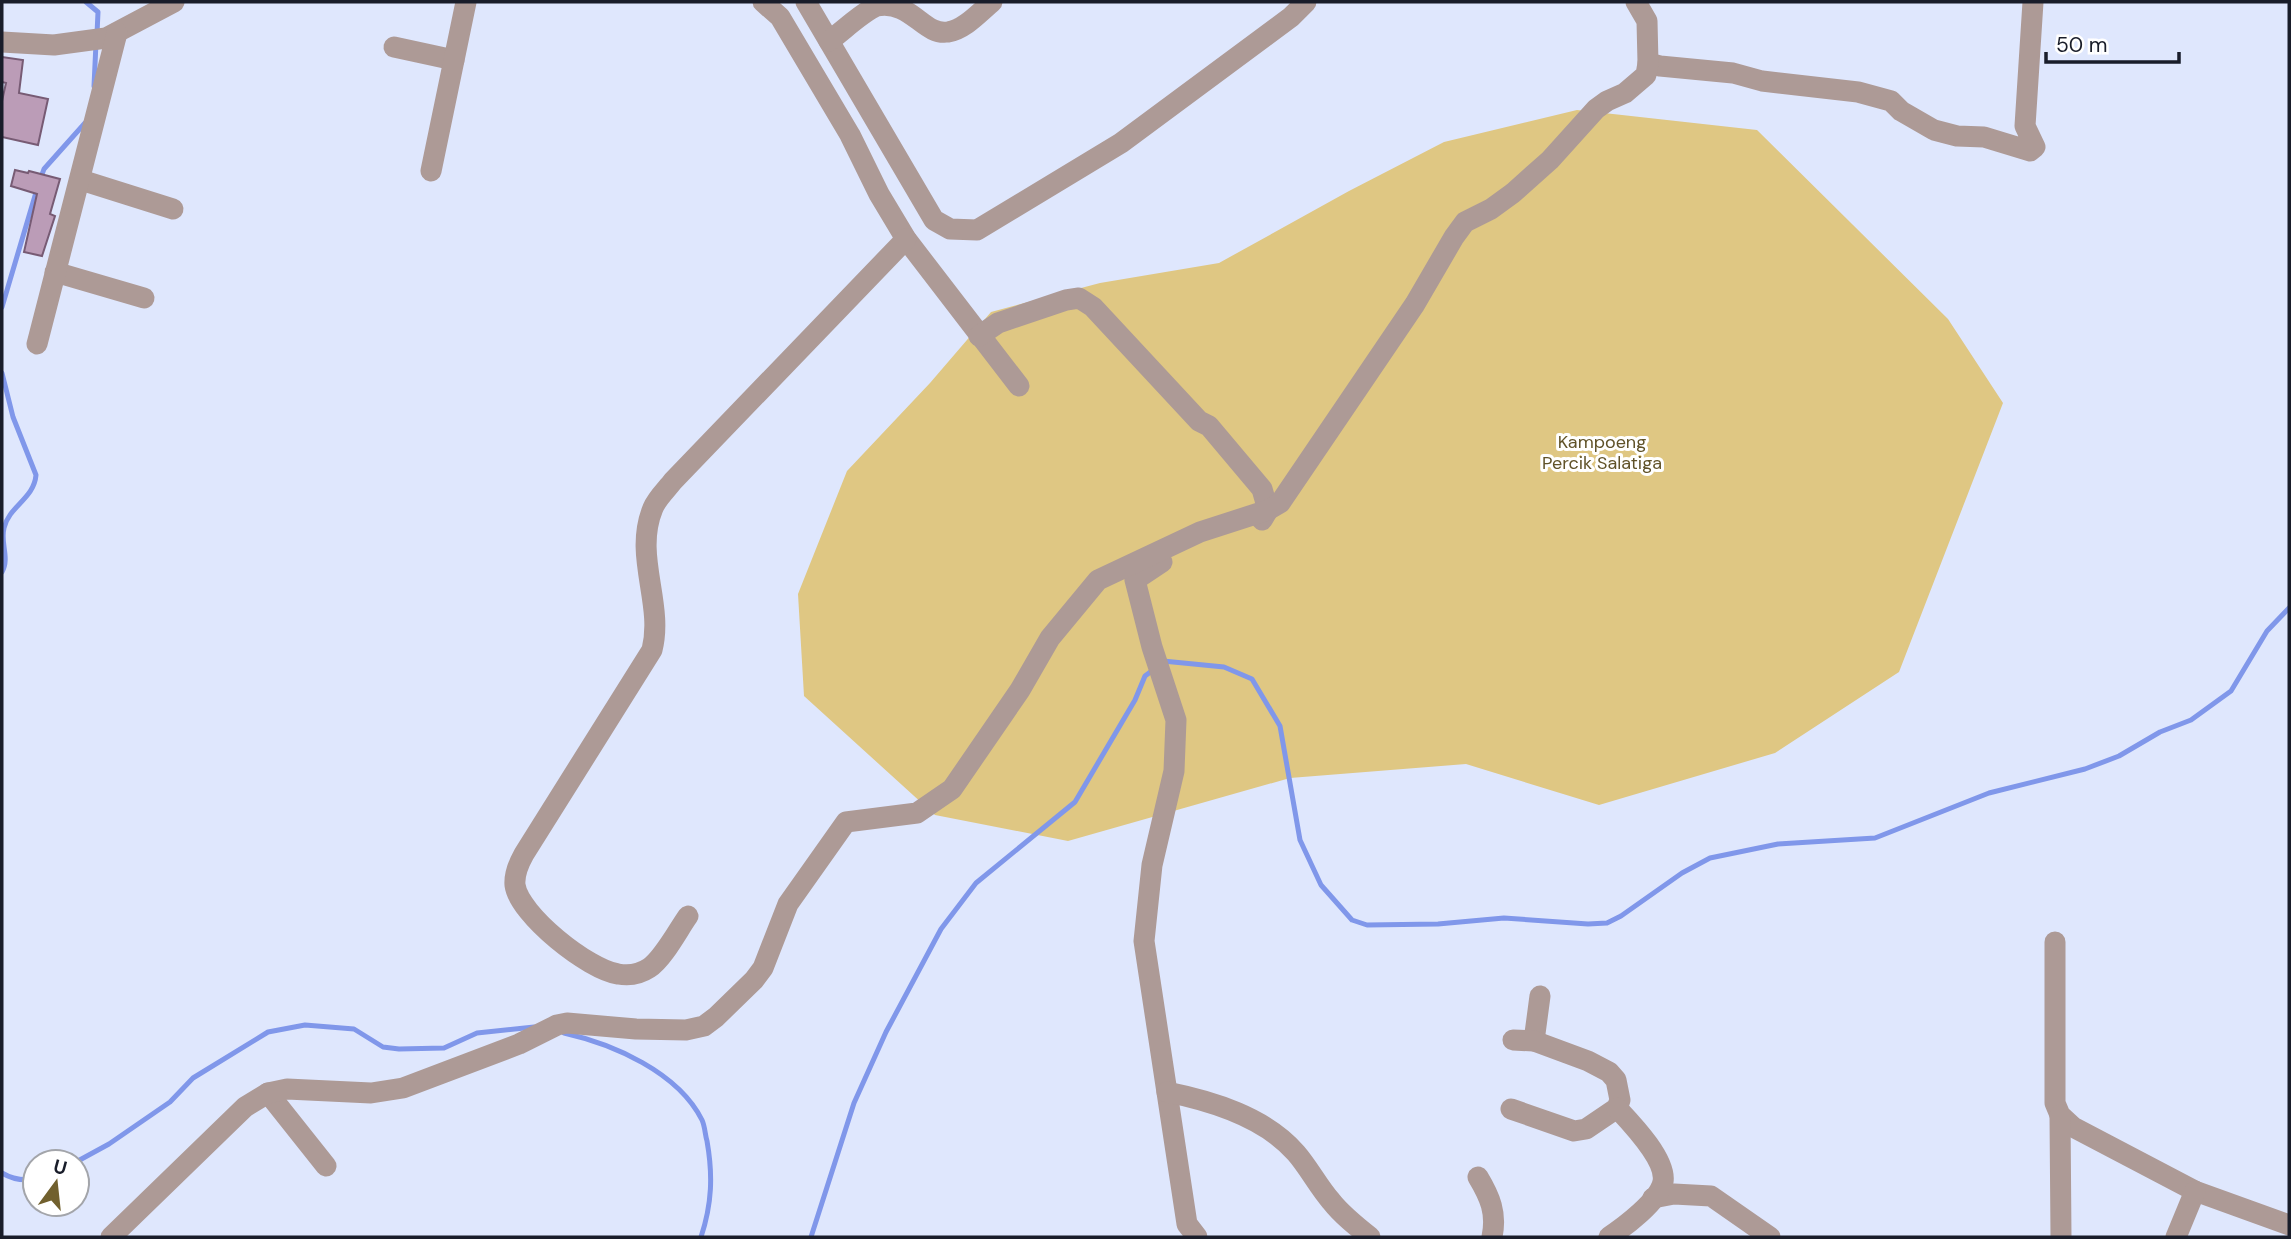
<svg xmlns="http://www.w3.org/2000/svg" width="2291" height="1239" viewBox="0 0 2291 1239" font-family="'DM Sans',sans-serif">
	<rect width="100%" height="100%" fill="#dfe7fd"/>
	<path fill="#dfc783" d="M1577,110l180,20 191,189 55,84 -104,269 -124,81 -176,52 -133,-41 -176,14 -222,63 -133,-26 -131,-119 -6,-102 49,-123 83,-88 61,-71 109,-29 119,-20 130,-72 95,-49z"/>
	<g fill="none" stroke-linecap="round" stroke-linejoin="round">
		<g stroke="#8097ea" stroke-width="5">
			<path d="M86,2l12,10 -1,22"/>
			<path d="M94,86l2,-43"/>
			<path d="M40,180l4,-11 41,-46"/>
			<path d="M2,307l35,-118"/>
			<path d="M2,373l11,44 23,58c-2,24 -27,31 -32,53 -4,15 6,30 -2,44"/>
			<path d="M1163,661l61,6 28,12 28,47 20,114 21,45 31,35 15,5 71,-1 66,-6 84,6 19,-1 14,-7 61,-43 28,-15 68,-14 97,-6 114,-45 96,-24 34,-13 41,-24 31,-12 40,-29 36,-60 22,-23"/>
			<path d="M564,1033c49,11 114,39 138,87 3,6 3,15 5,21 6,34 5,63 -6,96"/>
			<path d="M76,1162l33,-18 61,-42 23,-24 75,-46 37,-7 49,4 29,18 16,2 45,-1 33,-15 57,-6"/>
			<path d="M2,1173c10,6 21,8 33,6"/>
			<path d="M811,1237l43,-134 32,-71 55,-103 35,-46 99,-81 60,-102 10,-24 8,-6"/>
		</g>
	</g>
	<g fill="#bb9cb7" stroke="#775b74" stroke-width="2">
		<path d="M2,57l21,3 -4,33 29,6 -10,46 -36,-8v-36l4,-18 -4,-1z"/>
		<path d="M15,170l13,3 1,-2 31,8 -10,35 5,2 -13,40 -18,-4 13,-58 -26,-8z"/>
	</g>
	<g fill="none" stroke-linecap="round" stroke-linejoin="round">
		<g stroke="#ad9a96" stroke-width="21">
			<path d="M763,2l17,15 70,118 29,59 27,45 113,147"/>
			<path d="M806,2l128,218 16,9 27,1 144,-87 170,-126 15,-15"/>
			<path d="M829,41c14,-10 33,-29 48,-35 35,-6 46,30 71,26 16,-2 32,-20 44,-30"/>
			<path d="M2,42l52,3 52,-7 68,-36"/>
			<path d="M394,47l60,13"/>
			<path d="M1648,63l12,3 73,7 29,8 96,11 33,9 10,10 33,19 23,6 27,1 46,14 5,-4 -10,-21 8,-124"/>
			<path d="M431,171l35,-169"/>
			<path d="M81,180l92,29"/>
			<path d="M55,272l89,26"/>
			<path d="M979,336l19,-13 68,-23 13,-2 14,9 106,114 10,5 53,63 6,21 -6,10"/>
			<path d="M37,344l80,-311"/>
			<path d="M1162,562l-27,18 17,67 24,73 -2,51 -22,94 -8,76 43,283 10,13"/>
			<path d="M688,916c-10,14 -25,43 -39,52 -9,6 -20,8 -31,6 -29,-4 -99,-59 -103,-89 -1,-11 4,-22 9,-31l128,-204c12,-47 -19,-94 1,-142 4,-10 14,-19 20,-27l233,-242"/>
			<path d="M2055,942v161l5,12 13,12 122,64 94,34"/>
			<path d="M1534,1041l6,-45"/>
			<path d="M1167,1092c45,9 98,25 129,61 13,15 22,33 35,48 11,14 25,25 39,36"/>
			<path d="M268,1093l58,73"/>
			<path d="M1511,1109l63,22 12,-2 31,-21 3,-8 -4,-20 -7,-8 -21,-11 -54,-20 -21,-1"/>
			<path d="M2060,1115l1,122"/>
			<path d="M1478,1177c12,20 19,36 14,60"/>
			<path d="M1653,1198l21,-4 37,2 59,41"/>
			<path d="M111,1237l134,-130 23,-14 19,-4 84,4 32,-5 116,-44 38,-19 10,-2 69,6 50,1 18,-4 12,-9 38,-37 9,-12 25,-64 58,-82 71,-9 35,-24 68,-99 30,-52 48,-58 102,-48 68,-22 12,-7 135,-199 39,-67 11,-15 26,-13 22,-16 37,-33 46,-51 11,-8 18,-8 21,-18 2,-12 -1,-42 -11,-19"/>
			<path d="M1609,1237c15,-10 50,-36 54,-55 4,-22 -32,-59 -46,-74"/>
			<path d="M2176,1237l19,-46"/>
		</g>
	</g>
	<g text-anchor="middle" stroke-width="6" stroke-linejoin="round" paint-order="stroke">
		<g font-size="18" fill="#605228" stroke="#fff">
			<text x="1602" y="448">Kampoeng<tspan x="1602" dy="21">Percik Salatiga</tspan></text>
		</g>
	</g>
	<rect width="2291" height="1239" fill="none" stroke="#191d2a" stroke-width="7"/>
	<g transform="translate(56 1183) rotate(15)"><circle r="33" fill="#ffffff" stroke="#a3a5aa" stroke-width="2"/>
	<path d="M0-5L12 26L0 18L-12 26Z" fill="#71602e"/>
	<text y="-10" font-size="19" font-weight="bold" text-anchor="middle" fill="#191d2a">U</text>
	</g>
	<path d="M2046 52v10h133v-10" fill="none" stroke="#191d2a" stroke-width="3.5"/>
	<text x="2056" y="52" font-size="21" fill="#191d2a" stroke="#ffffff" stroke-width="5" paint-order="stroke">50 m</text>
</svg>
